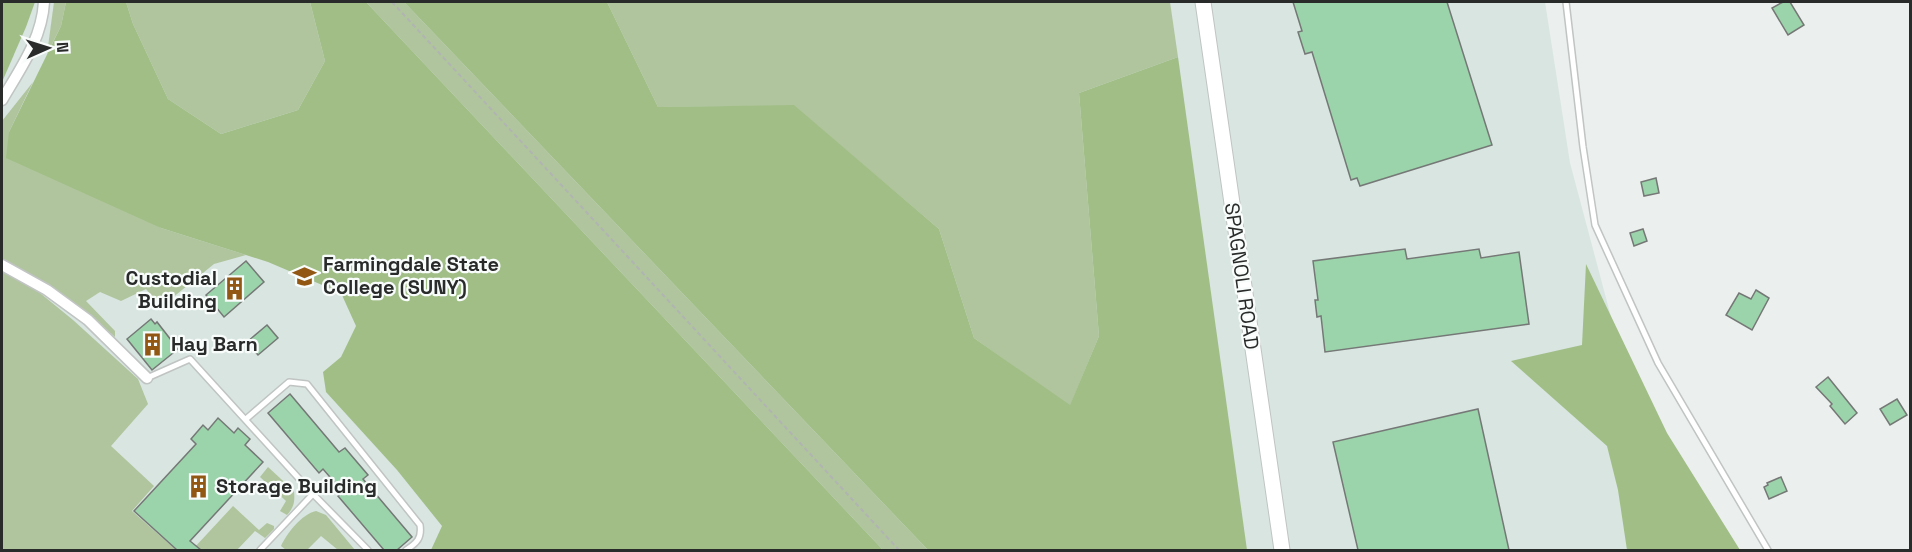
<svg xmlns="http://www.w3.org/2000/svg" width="1912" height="552" viewBox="0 0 1912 552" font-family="'Space Grotesk',sans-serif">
	<rect width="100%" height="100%" fill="#ebefed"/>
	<path fill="#d8e5e1" d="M2,2h1543l25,161 64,240 81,147h-1713z"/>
	<g fill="#b0c59d">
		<path d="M54,2h12l-5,24 -14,28z"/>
		<path d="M126,2h184l15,59 -27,49 -77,24 -53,-35 -35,-75z"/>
		<path d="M366,2h38l524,548h-45z"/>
		<path d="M607,2h563l8,55 -99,36 20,243 -29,70 -96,-68 -35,-109 -145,-123 -136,1z"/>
		<path d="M33,82l-24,50 152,96 85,27 -32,9 -53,43 -15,-18 -25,12 -21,-9 -14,9 29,30v6l-33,-29 -80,-48v-139z"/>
		<path d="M2,271l38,22 33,27 65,59 10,25 -37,42 43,40 -22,25 44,39h-174z"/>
		<path d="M268,467l26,24c1,11 0,16 -7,24l-7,-4 6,-10 -26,-24z"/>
		<path d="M233,506l26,24 8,-7 7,3v3l-9,9 -10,-7 -18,19h-40l-3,-2z"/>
		<path d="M316,511l10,4 29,35h-17l-17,-14 -14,14h-21l-5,-4c6,-13 21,-32 35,-35z"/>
	</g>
	<g fill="#a1be87">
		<path d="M2,2h33l-9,25 -24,55z"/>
		<path d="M66,2h60l7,22 35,75 53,35 77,-24 27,-49 -15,-59h56l517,548h-452l11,-24 -45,-56 -71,-78 -3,-20 18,-15 15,-31 -15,-33 -73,-31 -107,-34 -155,-70 3,-26 52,-106z"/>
		<path d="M404,2h203l51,105 136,-2 145,124 35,109 96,67 29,-69 -20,-243 99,-36 69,493h-319z"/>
		<path d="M1586,264l81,169 73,117h-113l-9,-60 -11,-44 -96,-85 71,-16z"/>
	</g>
	<g fill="#9bd3aa" stroke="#757876" stroke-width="1.5">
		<path d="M1293,2h154l45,143 -132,41 -3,-8 -6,2 -39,-128 -7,2 -7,-22 4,-1z"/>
		<path d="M1783,2h7l14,23 -16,10 -16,-27z"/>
		<path d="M1656,178l3,15 -15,3 -3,-14z"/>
		<path d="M1643,229l4,12 -13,5 -4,-13z"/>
		<path d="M1405,249l2,10 72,-10 2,9 38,-6 10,72 -204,28 -4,-36 -4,1 -2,-17h3l-5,-39z"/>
		<path d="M246,261l18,21 -40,35 -18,-22z"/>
		<path d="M1756,290l13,8 -17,32 -26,-15 13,-22 12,6z"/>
		<path d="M151,319l4,5 2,-2 21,27 -26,21 -25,-31z"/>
		<path d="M267,325l11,13 -20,17 -11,-13z"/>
		<path d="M1828,377l29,36 -12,11 -15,-18 2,-2 -16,-17z"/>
		<path d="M290,394l49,58 6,-4 23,27 -5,4 49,58 -15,13h-13l-46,-54 5,-4 -20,-23 -4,4 -51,-60z"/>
		<path d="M1897,399l10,16 -17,10 -10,-16z"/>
		<path d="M1478,409l31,141h-151l-25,-108z"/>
		<path d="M218,418l16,15 4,-5 12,11 -5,6 18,17 -73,79 11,9h-24l-43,-39 62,-67 -5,-5 12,-14 5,5z"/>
		<path d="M1781,477l6,14 -18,8 -5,-12 4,-2 -1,-2z"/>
	</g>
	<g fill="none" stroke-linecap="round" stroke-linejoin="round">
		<defs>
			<g id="service">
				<path d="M1566,2l17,145 12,78 63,138 110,187"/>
				<path d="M147,378l43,-19 123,135 -53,56"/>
				<path d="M246,419l43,-37 18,2 113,141c2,13 -3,18 -14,25"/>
				<path d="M313,494l55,56"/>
			</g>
			<g id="minor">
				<path d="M2,100c18,-31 40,-61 42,-98"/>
				<path d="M2,265l45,25 41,30 59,58"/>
			</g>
			<path id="secondary" d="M1203,2l79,548"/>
		</defs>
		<use href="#service" stroke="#c0c4c3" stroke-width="8"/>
		<use href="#minor" stroke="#c0c4c3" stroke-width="13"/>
		<use href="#secondary" stroke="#c0c4c3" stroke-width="17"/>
		<path stroke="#b0b4b2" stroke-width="2" stroke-dasharray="4.5 3" stroke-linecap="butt" d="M392,2l507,548"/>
		<use href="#service" stroke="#fff" stroke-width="5"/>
		<use href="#minor" stroke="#fff" stroke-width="10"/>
		<use href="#secondary" stroke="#fff" stroke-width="15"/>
	</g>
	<defs>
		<symbol id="university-bare" viewBox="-9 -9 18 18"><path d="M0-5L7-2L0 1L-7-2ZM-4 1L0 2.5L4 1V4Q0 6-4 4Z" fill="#915713" stroke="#f8fcfb" stroke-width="2.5" paint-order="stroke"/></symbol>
		<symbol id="building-bare" viewBox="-9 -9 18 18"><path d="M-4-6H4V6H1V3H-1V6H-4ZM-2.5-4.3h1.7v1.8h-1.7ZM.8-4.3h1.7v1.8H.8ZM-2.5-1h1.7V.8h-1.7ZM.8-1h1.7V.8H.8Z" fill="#915713" stroke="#f8fcfb" stroke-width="2.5" paint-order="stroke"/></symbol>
	</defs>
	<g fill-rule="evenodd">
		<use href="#university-bare" x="288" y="260" width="33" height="33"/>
		<use href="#building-bare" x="218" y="272" width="33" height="33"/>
		<use href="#building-bare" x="136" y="328" width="33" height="33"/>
		<use href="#building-bare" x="182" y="470" width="33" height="33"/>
	</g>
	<g text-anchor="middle" stroke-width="4.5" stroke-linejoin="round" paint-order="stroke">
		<g font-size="20" font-weight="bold" fill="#292b2a" stroke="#f8fcfb" text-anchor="start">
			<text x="323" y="271">Farmingdale State<tspan x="323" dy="23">College (SUNY)</tspan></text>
			<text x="217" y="285" text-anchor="end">Custodial<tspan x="217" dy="23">Building</tspan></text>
			<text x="171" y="351">Hay Barn</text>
			<text x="216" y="493">Storage Building</text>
		</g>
		<g font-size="20" fill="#292b2a" stroke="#f8fcfb">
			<text transform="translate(1242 276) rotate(82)" y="7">SPAGNOLI ROAD</text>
		</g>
	</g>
	<rect width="1912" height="552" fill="none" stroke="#292b2a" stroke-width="6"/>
	<g transform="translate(48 48) rotate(87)" stroke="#f8fcfb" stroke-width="4.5" paint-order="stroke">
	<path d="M0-4.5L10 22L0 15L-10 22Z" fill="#292b2a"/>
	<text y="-9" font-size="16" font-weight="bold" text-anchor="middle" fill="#292b2a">N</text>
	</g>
</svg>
